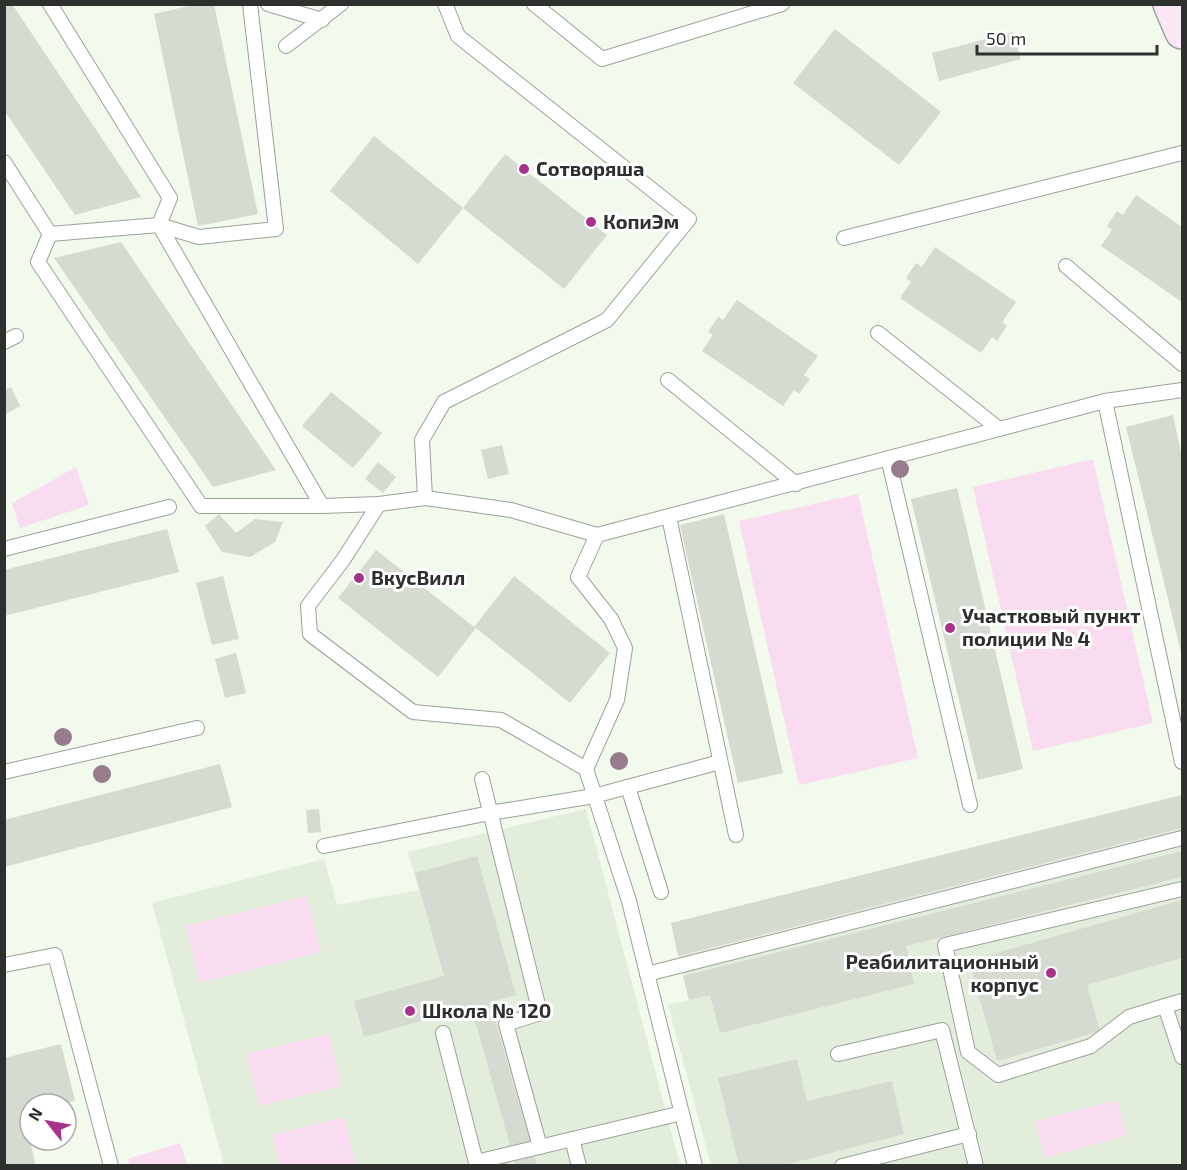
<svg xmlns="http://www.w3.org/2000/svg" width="1187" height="1170" viewBox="0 0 1187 1170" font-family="'Exo 2',sans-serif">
	<rect width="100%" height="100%" fill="#f2f9ed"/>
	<g fill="#e2eddb">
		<path d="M1182,795v370h-471l-43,-160 21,-5 -18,-77z"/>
		<path d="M586,809l94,356h-456l-72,-262 172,-44 13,46 82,-15 -11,-38z"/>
	</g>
	<g fill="#f9dcef">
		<path d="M1093,459l60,264 -120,28 -60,-264z"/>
		<path d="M76,467l13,38 -69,23 -8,-25z"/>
		<path d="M858,494l60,264 -119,27 -60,-264z"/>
		<path d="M307,896l14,56 -122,31 -13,-57z"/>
		<path d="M329,1034l12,52 -82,20 -12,-52z"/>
		<path d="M1117,1100l9,36 -81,21 -10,-36z"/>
		<path d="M344,1117l12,48h-76l-8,-30z"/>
		<path d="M180,1143l7,22h-57l-2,-6z"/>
	</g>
	<g fill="#d5dbd1">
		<path d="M4,4h8l129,193 -66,18 -71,-105z"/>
		<path d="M197,4h17l44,210 -60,12 -44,-212z"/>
		<path d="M835,29l106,83 -42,53 -106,-82z"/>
		<path d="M1013,32l8,27 -82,22 -7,-28z"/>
		<path d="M374,136l89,72 -45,56 -88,-73z"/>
		<path d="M505,154l102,81 -43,54 -101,-81z"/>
		<path d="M1136,195l46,32v75l-81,-56 11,-16 -5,-4 10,-15 6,4z"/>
		<path d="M121,242l95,140 60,88 -63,17 -159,-229z"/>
		<path d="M935,247l81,55 -14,20 5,4 -10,15 -5,-4 -11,16 -81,-55 11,-16 -5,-4 10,-15 6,4z"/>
		<path d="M737,300l81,56 -14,19 6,4 -11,15 -5,-4 -11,16 -81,-55 11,-16 -5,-3 10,-15 5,3z"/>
		<path d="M11,387l9,19 -16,9v-25z"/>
		<path d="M331,392l51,41 -29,35 -51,-42z"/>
		<path d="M1173,415l9,42v199l-56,-229z"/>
		<path d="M502,445l7,29 -21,5 -7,-29z"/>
		<path d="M378,462l18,15 -13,16 -18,-14z"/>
		<path d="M957,488l66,281 -45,11 -67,-281z"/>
		<path d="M219,514l17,19 19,-14 28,3 -8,20 -25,15 -28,-5 -17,-26z"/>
		<path d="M724,514l59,259 -45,10 -58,-258z"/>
		<path d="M167,529l12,43 -175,44v-46z"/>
		<path d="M376,550l98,77 40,-51 96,77 -40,50 -94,-75 -38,49 -100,-79z"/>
		<path d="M223,576l16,63 -27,6 -16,-62z"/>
		<path d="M236,653l10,40 -21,5 -10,-39z"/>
		<path d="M220,764l12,43 -228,60v-47z"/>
		<path d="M1182,795v33l-504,128 -7,-33z"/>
		<path d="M319,809l2,23 -13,1 -2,-23z"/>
		<path d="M1182,851v26l-276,69 8,38 -194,49 -10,-38 -21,5 -6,-24z"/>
		<path d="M477,856l39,139 -26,7 47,164h-21l-45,-159 -107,30 -10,-36 90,-25 -29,-103z"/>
		<path d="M1182,900v58l-95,27 13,46 -103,30 -28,-100z"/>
		<path d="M61,1044l14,57 -15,3h-30v7l-7,1 13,54h-32v-108z"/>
		<path d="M797,1059l10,42 85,-20 12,53 -123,32h-42l-21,-88z"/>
	</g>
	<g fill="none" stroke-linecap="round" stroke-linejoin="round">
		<defs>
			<g id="lane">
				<path d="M50,4l120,194 -11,27"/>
				<path d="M268,4l54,16"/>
				<path d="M534,4l68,55 180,-55"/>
				<path d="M286,46l55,-42"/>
				<path d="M4,162l46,72 109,-9 40,12 77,-8 -26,-225"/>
				<path d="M159,225l163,281 57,-2 46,-6 86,12 86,25"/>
				<path d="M50,234l-12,28 163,244h121"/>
				<path d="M844,238l338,-85"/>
				<path d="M1066,266l116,98"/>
				<path d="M878,333l121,96"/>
				<path d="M4,342l12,-6"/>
				<path d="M668,380l128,104"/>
				<path d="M1105,401l77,361"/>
				<path d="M888,458l82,347"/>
				<path d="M425,498l-3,-58 22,-38 163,-82 82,-101 -231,-183 -13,-32"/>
				<path d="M379,504l-36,56 -35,46 2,28 103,78 88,8 85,49"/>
				<path d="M669,517l67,318"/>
				<path d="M4,549l165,-42"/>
				<path d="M4,772l193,-44"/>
				<path d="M482,779l58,234 -34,11 34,123"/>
				<path d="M628,787l33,105"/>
				<path d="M324,846l166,-33 104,-17 126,-34"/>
				<path d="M4,965l51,-10 56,211"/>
				<path d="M647,974l535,-136"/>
				<path d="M1182,1001l-17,5 17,51"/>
				<path d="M1165,1006l-36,11 -38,29 -93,29 -30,-23 -23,-107 237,-56"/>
				<path d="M443,1033l34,133"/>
				<path d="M838,1054l104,-24 34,136"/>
				<path d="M572,1139l7,27"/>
				<path d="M476,1162l206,-49"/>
				<path d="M695,1166l-66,-265 -43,-132 31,-69 8,-52 -14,-29 -33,-42 19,-42 508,-134 77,-11"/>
				<path d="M842,1166l127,-32"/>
			</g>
			<path id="secondary" d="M1170,4l12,28"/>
		</defs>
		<use href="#lane" stroke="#9ba298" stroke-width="16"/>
		<use href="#secondary" stroke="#9ba298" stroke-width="36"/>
		<use href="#lane" stroke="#fff" stroke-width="14"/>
		<use href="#secondary" stroke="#fbe7f5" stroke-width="33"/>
	</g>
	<g fill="#967c8d">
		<circle cx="900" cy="469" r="9"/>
		<circle cx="63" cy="737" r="9"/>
		<circle cx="619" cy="761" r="9"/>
		<circle cx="102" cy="774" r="9"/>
	</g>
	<g fill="#a7328b" stroke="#fff" stroke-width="2">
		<circle cx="524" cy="169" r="6"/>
		<circle cx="591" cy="222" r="6"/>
		<circle cx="359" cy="578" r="6"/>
		<circle cx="950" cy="628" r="6"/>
		<circle cx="1051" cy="973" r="6"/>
		<circle cx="410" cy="1011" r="6"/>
	</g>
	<g text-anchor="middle" stroke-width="6" stroke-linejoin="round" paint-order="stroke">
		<g font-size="20" font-weight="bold" fill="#2d302c" stroke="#fff" text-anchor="start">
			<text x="536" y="176">Сотворяша</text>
			<text x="603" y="229">КопиЭм</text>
			<text x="371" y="585">ВкусВилл</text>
			<text x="962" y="623">Участковый пункт<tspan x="962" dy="23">полиции № 4</tspan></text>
			<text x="1039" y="969" text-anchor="end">Реабилитационный<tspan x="1039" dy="23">корпус</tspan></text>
			<text x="422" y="1018">Школа № 120</text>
		</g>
	</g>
	<rect width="1187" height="1170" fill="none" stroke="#2d302c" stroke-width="12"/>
	<g transform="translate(48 1122) rotate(301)"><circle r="28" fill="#ffffff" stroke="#abacab" stroke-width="1.5"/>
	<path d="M0-4.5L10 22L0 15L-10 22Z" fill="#a7328b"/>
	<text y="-9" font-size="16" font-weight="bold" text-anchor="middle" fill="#2d302c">N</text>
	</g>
	<path d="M977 45v9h180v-9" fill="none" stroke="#2d302c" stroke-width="3"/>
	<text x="986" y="45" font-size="18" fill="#2d302c" stroke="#ffffff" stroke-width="4.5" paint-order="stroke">50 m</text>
</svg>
